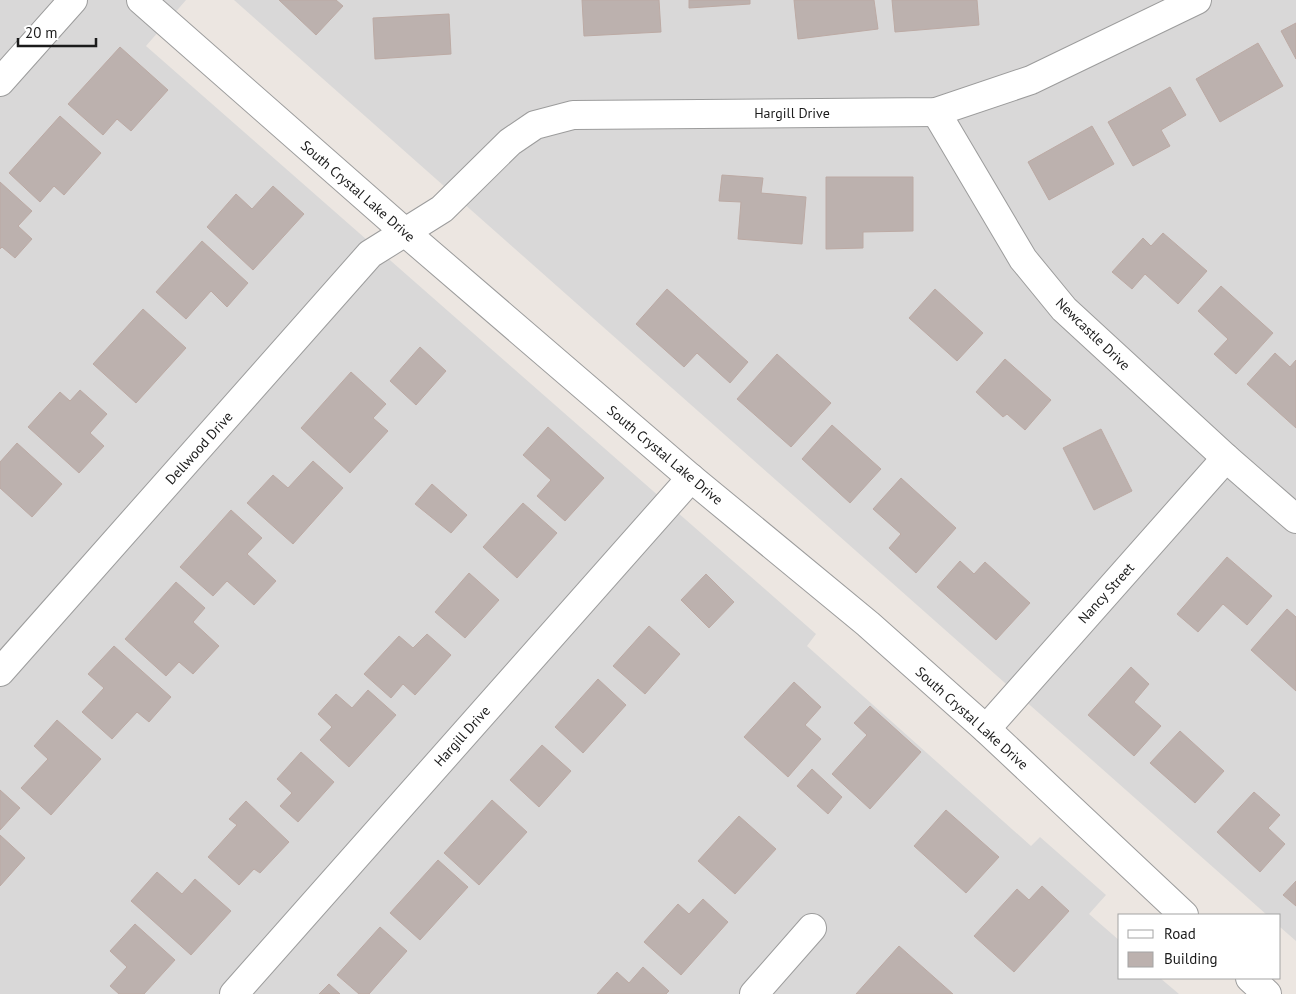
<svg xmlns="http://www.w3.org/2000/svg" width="1296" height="994" viewBox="0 0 1296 994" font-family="'PT Sans',sans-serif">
	<rect width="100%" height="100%" fill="#ece6e1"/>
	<g fill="#d9d8d8">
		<path d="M0,0h186l-40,46 670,588 -9,12 224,200 9,-9 66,58 -17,19 31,27v37h40l19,16h-1179z"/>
		<path d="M234,0h1062v941l-16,-14v-12h-13z"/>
	</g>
	<g fill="#bcb1ae" stroke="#bcaaa4">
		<path d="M279,0h57l7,6 -27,29z"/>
		<path d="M582,0h77l2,32 -77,4z"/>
		<path d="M689,0h61v4l-61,4z"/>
		<path d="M794,0h80l4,29 -80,10z"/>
		<path d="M892,0h85l2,25 -84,7z"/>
		<path d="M449,14l2,40 -76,5 -2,-41z"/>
		<path d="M1296,23v36l-15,-28z"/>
		<path d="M1258,43l25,43 -63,36 -24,-43z"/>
		<path d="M120,47l48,43 -37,41 -14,-12 -14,16 -35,-31z"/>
		<path d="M1170,87l16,28 -25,15 9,16 -37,20 -25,-44z"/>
		<path d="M60,116l41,37 -37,42 -10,-9 -14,16 -31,-29z"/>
		<path d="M1092,126l22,38 -65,36 -21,-38z"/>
		<path d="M722,175l41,3 -2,15 45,4 -4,47 -64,-5 3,-37 -22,-1z"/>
		<path d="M826,177h87v54l-50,1v16l-37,1z"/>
		<path d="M0,182l32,29 -14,15 14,13 -17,19 -13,-11 -2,2z"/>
		<path d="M273,186l31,28 -51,56 -46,-43 29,-33 16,15z"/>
		<path d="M1163,233l44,38 -29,33 -33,-30 -13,15 -20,-17 31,-34 8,8z"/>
		<path d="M202,241l46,42 -21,24 -16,-16 -25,28 -30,-27z"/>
		<path d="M1221,286l52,47 -37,41 -22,-20 14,-15 -30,-28z"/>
		<path d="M667,289l81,73 -18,21 -33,-30 -13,14 -48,-43z"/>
		<path d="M935,289l48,44 -26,28 -48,-43z"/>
		<path d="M143,309l43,39 -50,55 -43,-39z"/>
		<path d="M420,347l26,24 -30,34 -26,-24z"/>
		<path d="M1275,353l15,14 6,-7v68l-49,-44z"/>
		<path d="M777,354l54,49 -40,44 -54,-48z"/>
		<path d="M1005,359l46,41 -26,30 -18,-16 -4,3 -27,-25z"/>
		<path d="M351,372l35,32 -13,14 15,13 -38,42 -49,-45z"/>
		<path d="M80,390l27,24 -17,19 14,13 -25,27 -51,-46 32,-35 10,9z"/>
		<path d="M832,425l49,44 -31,34 -48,-44z"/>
		<path d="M548,427l56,51 -39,43 -28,-25 14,-16 -28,-25z"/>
		<path d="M1101,429l31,62 -38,19 -31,-62z"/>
		<path d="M17,443l45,41 -30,33 -32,-29v-26z"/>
		<path d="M313,461l30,27 -50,56 -46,-41 26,-28 15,13z"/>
		<path d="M901,478l55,50 -40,45 -27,-25 12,-14 -28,-25z"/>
		<path d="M432,484l35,31 -16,18 -36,-29z"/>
		<path d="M523,503l34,30 -40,45 -34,-31z"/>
		<path d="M231,510l31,28 -15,16 29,27 -22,24 -27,-24 -14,15 -33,-29z"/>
		<path d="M1227,557l45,39 -25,29 -24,-21 -25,28 -21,-18z"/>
		<path d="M960,561l14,13 11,-12 45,41 -34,37 -59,-53z"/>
		<path d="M469,573l30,27 -34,38 -30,-26z"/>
		<path d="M706,574l28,28 -25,26 -28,-28z"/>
		<path d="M176,582l29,26 -12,14 26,24 -26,28 -14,-12 -13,14 -41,-37z"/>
		<path d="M1287,609l9,8v74l-45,-41z"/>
		<path d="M649,626l31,28 -35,40 -32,-28z"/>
		<path d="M427,634l24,21 -36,40 -12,-11 -12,14 -27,-24 35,-38 14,12z"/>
		<path d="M114,646l57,51 -22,25 -12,-10 -25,27 -30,-27 22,-24 -16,-14z"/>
		<path d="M1131,667l18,17 -15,18 27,24 -27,30 -46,-41z"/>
		<path d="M598,679l28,26 -43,48 -28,-26z"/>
		<path d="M794,682l27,25 -16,18 16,14 -33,38 -44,-40z"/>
		<path d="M368,690l28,25 -47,52 -29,-27 12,-13 -14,-13 18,-20 16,14z"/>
		<path d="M870,706l51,46 -51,57 -38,-35 35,-39 -13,-12z"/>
		<path d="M57,720l44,39 -50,56 -30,-27 27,-29 -14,-13z"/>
		<path d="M1180,731l44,40 -29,32 -45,-40z"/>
		<path d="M542,745l29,26 -32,36 -29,-27z"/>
		<path d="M301,752l33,30 -36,40 -18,-16 12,-13 -15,-14z"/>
		<path d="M812,769l30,28 -14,17 -31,-28z"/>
		<path d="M0,790l20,18 -20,22z"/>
		<path d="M1254,792l26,23 -12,13 17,16 -25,28 -43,-40z"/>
		<path d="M492,800l35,32 -48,53 -35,-32z"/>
		<path d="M246,801l43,41 -29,31 -6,-4 -15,16 -31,-28 29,-32 -8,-6z"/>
		<path d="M946,810l53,47 -33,36 -52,-47z"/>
		<path d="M739,816l37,33 -41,45 -37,-33z"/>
		<path d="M0,835l25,23 -25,28z"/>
		<path d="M438,860l30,27 -48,53 -30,-27z"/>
		<path d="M157,872l25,22 13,-15 36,32 -40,44 -60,-54z"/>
		<path d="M1296,881v25l-13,-11z"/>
		<path d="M1042,886l27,25 -55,61 -40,-36 43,-47 12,11z"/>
		<path d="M703,899l25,23 -47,53 -37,-33 34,-38 11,10z"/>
		<path d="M135,924l40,36 -31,34h-25l-9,-8 17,-19 -17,-16z"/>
		<path d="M380,927l27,24 -38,43h-10l-22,-19z"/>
		<path d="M899,946l54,48h-97z"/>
		<path d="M643,967l26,24 -3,3h-69l20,-22 12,11z"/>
		<path d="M329,984l11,10h-21z"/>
	</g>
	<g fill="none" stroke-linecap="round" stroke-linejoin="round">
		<defs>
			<g id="minor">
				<path d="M0,82l73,-82"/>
				<path d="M936,112l87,147 41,50 162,149 70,61"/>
				<path d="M0,672l370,-418 72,-45 68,-67 25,-17 38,-10 363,-3 95,-32 166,-80"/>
				<path d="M986,729l240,-271"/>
				<path d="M234,994l457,-516"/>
				<path d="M754,994l58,-66"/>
			</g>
			<g id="tertiary">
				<path d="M141,0l265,233 285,245 177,146 118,105 198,186"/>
				<path d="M1250,978l17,16"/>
			</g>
		</defs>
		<use href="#minor" stroke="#9c9c9c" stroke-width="30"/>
		<use href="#tertiary" stroke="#9c9c9c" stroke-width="30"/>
		<use href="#minor" stroke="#fff" stroke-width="28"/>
		<use href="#tertiary" stroke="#fff" stroke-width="28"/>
	</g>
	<g text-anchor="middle" stroke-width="4" stroke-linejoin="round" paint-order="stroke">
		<g font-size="14" fill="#1b1b1b" stroke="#fff">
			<text x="792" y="118">Hargill Drive</text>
			<text transform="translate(358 191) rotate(41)" y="5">South Crystal Lake Drive</text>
			<text transform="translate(1093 334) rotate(44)" y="5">Newcastle Drive</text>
			<text transform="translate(199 448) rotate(-48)" y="5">Dellwood Drive</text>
			<text transform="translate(665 455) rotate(40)" y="5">South Crystal Lake Drive</text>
			<text transform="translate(1106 593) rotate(-48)" y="5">Nancy Street</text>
			<text transform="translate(972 718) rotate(42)" y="5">South Crystal Lake Drive</text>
			<text transform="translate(462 736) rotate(-48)" y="5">Hargill Drive</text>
		</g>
	</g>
	<rect x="1118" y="914" width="162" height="65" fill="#ffffff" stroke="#a4a4a4"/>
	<rect x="1128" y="930" width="25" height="8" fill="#ffffff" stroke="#a4a4a4"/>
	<text x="1164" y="939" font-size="15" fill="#1b1b1b">Road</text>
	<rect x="1128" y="952" width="25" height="15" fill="#bcb1ae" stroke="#a4a4a4"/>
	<text x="1164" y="964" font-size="15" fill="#1b1b1b">Building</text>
	<path d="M18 38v8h78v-8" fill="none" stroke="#1b1b1b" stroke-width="2.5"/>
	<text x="25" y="38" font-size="15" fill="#1b1b1b" stroke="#ffffff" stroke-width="4" paint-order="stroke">20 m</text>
</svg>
